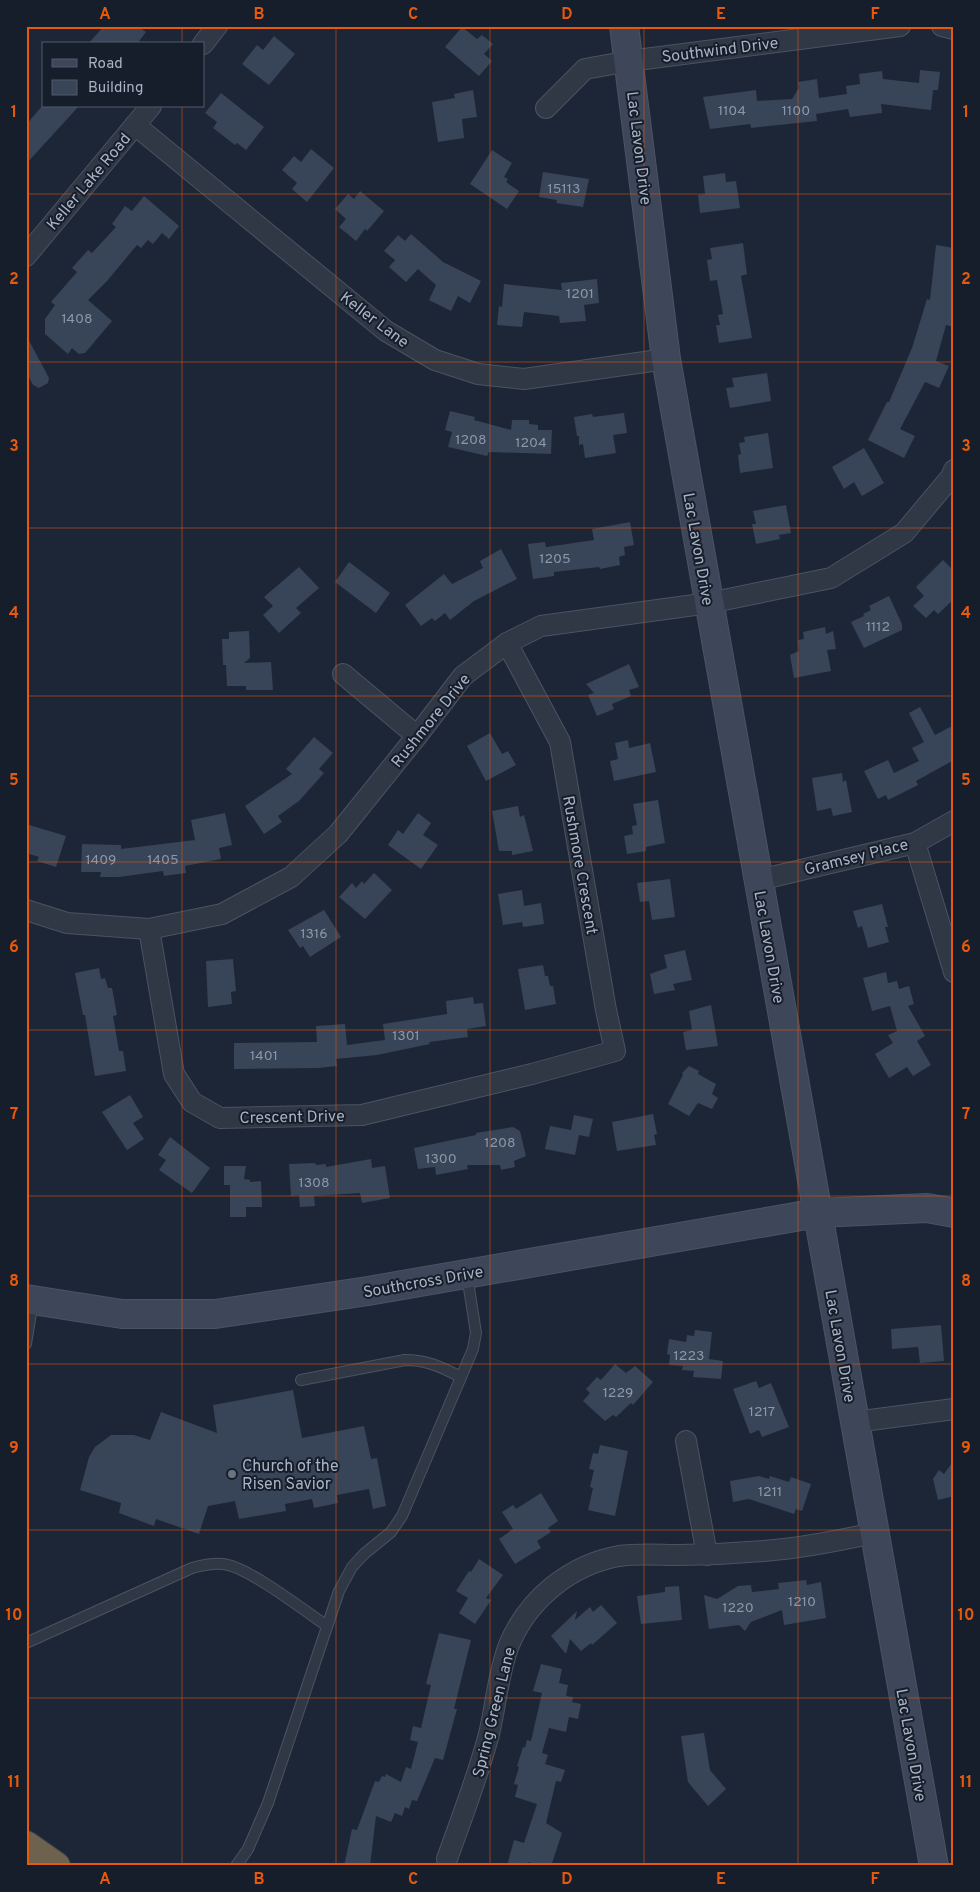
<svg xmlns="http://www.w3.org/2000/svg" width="980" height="1892" viewBox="0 0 980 1892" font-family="Overpass,sans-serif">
	<rect width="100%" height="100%" fill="#1d2636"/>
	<g fill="#384457">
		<path d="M104,26h34l8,6 -9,12h-49z"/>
		<path d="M462,27l15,12 5,-4 11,9 -9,10 8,7 -13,15 -34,-29z"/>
		<path d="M274,36l21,18 -26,31 -27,-21 15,-19 6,5z"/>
		<path d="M920,70l20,2 -2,18h-5l-2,20 -50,-6 1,9 -32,4 -2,-8 -32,5 1,7 -66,7 -1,-4 -40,5 -7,-32 53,-7 1,11 35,-2 7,-11 -1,-6 19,-3 2,19 28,-4 -1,-8 14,-2 -1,-10 23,-3 1,8 36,4z"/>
		<path d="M473,90l4,27 -15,2 2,19 -26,4 -6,-40 23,-4 -1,-4z"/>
		<path d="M221,93l43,34 -18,23 -9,-7 -2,2 -22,-17 4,-6 -12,-9z"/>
		<path d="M42,106h37l-53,58v-39z"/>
		<path d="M311,149l23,19 -27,34 -15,-13 5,-6 -15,-13 12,-14 7,6z"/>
		<path d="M492,150l20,13 -8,14 4,2 -2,3 13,9 -12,18 -37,-25z"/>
		<path d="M543,172l46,7 -6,28 -27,-4 1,-3 -18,-3z"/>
		<path d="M725,173l1,9 10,-1 4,27 -40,5 -2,-18 7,-1 -2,-18z"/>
		<path d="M360,191l24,20 -17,20 -2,-2 -9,12 -17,-14 7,-8 -11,-10 13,-15 6,5z"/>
		<path d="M144,196l35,30 -10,13 -7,-6 -9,11 -5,-4 -7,8 -4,-3 -30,36 -19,19 24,21 -27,32 -6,1 -7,-6 -4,6 -23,-20v-15l10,-14 -4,-3 26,-30 -5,-4 16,-18 4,3 24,-26 -4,-3 13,-18 7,5z"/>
		<path d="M411,234l32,28 38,19 -11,22 -12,-7 -7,15 -22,-11 7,-15 -18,-16 -12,13 -17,-15 6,-7 -11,-9 14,-16 7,6z"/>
		<path d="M743,243l4,31 -6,2 11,62 -33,5 -3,-18h4l-2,-10 5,-1 -6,-34 -7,1 -3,-21 5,-1 -2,-11z"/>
		<path d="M936,245l18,3v79l-8,-2 -10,36 13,5 -10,22 -14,-6 -25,47 15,7 -11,22 -36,-18 19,-38h2l23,-54 15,-49 3,1z"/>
		<path d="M597,279l2,24 -15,2 2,16 -26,2 -1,-7 -35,-4 -2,15 -25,-2 2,-19 3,1 2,-23 58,6 -1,-7z"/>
		<path d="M26,335l23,43 -1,5 -9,5 -6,-3 -7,-14z"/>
		<path d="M767,373l4,28 -41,7 -4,-20 8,-1 -2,-9z"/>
		<path d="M450,411l25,6 -1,3 37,10 1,-10h17v4l9,1v5h14l-1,24 -62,-2 -2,4 -39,-9 4,-15 -7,-2z"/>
		<path d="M624,413l3,20 -14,2 3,18 -31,5 -2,-14 -4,1v-9h-2l-3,-19 18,-3 1,3z"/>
		<path d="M768,433l5,35 -33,5 -2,-18 3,-1 -2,-11 6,-1 -1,-5z"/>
		<path d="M864,448l20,35 -22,13 -8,-14 -10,7 -12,-22z"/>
		<path d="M786,505l5,28 -12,2 1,4 -24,5 -4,-20h4l-3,-13z"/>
		<path d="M630,522l4,23 -10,2 1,8 -6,2 1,8 -20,4 -1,-2 -45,5v4l-21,3 -5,-35 17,-2 1,5 48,-7 -2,-11z"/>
		<path d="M501,549l16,30 -43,22 -24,19 -5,-7 -10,8 -3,-3 -11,8 -16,-21 39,-31 8,10 31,-16 -3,-7z"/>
		<path d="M943,560l11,11v28l-16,15 -4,-4 -8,8 -13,-12 11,-10 -8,-9z"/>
		<path d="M349,562l41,31 -14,20 -41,-31z"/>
		<path d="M299,567l20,21 -23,20 5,5 -22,20 -16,-18 10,-9 -9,-9z"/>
		<path d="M889,596l13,28v6l-38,18 -13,-26 13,-6 -1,-2 8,-4 -2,-4z"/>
		<path d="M825,627l1,7 7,-3 3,18 -9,1 4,21 -37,7 -4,-23 9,-4 -1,-11 6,-1 -1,-7z"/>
		<path d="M249,631l1,27 -6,5 27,-1 2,28h-27v-4h-19l-1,-21h-3l-1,-26h7v-7z"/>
		<path d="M629,664l10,23 -10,3 2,6 -19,8 2,5 -17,7 -9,-21 6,-2 -8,-9z"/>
		<path d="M920,707l15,28 19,-10v35l-38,21 2,4 -30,15 -2,-5 -8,4 -14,-28 24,-11 6,13 25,-12 -7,-13 12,-6 -15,-29z"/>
		<path d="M490,733l12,21 6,-3 8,14 -30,16 -19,-35z"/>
		<path d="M314,737l19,16 -14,16 5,4 -25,28 -21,15 4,6 -18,12 -19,-28 47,-32 -6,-5z"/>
		<path d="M628,740l1,8 21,-5 6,29 -42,9 -4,-20 8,-2 -3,-16z"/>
		<path d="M842,773l1,9 3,-2 6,32 -19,4 -2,-8 -14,3 -5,-33z"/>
		<path d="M658,800l7,43 -19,4v4l-19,3 -3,-18 9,-2 -1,-8 5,-1 -4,-21z"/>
		<path d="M518,806l2,11 4,-2 9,36 -21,4v-4h-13l-7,-40z"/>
		<path d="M225,813l7,32 -13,3 2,11 -36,7 1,7 -22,3 -1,-5 -44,6h-19l1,-5h-20l1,-28 39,1v4l74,-9 -4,-20z"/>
		<path d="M418,813l13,10 -8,12 15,10 -17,24 -33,-24 10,-15 5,4z"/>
		<path d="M26,824l40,12 -10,31 -19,-6 2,-4 -13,-4z"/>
		<path d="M374,873l18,17 -27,29 -26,-22 13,-14 4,5 6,-7 2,3z"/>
		<path d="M670,879l5,38 -23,3 -3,-19 -9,1 -3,-19z"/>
		<path d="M522,890l2,16 17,-3 3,21 -21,3 -1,-5 -19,3 -5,-31z"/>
		<path d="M882,904l6,23h-3l4,15 -21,6 -6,-22 -4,2 -5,-17z"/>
		<path d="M324,910l17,27 -31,20 -7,-11 -3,2 -12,-18z"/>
		<path d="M685,950l7,30 -19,4 2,6 -21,4 -4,-20 17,-6 -3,-13z"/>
		<path d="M233,959l3,32 -5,1 1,12 -24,3 -2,-46z"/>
		<path d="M543,965l2,11h3l2,10h3l3,18 -31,6 -7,-41z"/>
		<path d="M99,968l2,11 4,-1 3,10h4l5,27 -4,1 6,35h4l3,20 -31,5 -10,-61h-2l-8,-42z"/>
		<path d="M886,972l2,11 9,-2 2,8 10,-3 5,18 -6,2 17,30 -8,5 14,24 -18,11 -6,-9 -18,11 -14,-24 18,-11 -5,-8 9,-4 -7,-25 -18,5 -9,-33z"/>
		<path d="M473,997l1,7 9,-1 3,23 -19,3 1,8 -39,5 1,2 -53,11 -41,4 1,7 -19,2 -84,1v-26l83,-1 -1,-16 29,-2 2,21 38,-5 -2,-16 64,-10 -1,-13z"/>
		<path d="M711,1005l7,41 -32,4 -3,-18 9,-2 -3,-19z"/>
		<path d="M689,1066l10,5 -1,3 18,10 -4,10 6,4 -6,11 -14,-6 -9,13 -21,-12 15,-29 -1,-2z"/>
		<path d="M130,1095l13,22 -10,6 11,16 -17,11 -25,-38z"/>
		<path d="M653,1114l4,20 -3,1 2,10 -39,6 -5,-29z"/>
		<path d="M574,1115l19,4 -4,18 -10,-2 -4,20 -30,-6 5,-23 21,4z"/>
		<path d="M513,1127l7,4 6,25 -12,5 1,6 -14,3 -1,-5h-33l1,4 -32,6 -1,-8 -17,2 -4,-21 62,-13v-2z"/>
		<path d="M170,1137l40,31 -18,25 -33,-23 7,-10 -8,-5z"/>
		<path d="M371,1159l1,9 13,-2 5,32 -28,5 -2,-10 -46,3 1,10 -15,1 -1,-12 -8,1 -2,-32 26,-1 1,2 10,-1v3z"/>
		<path d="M224,1166h22l-2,13 6,1v2l11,-1 1,26h-16v10h-16v-32h-6z"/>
		<path d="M941,1325l3,36 -24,2 -2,-16 -26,2 -1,-20z"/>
		<path d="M695,1330l17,2 -3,27 14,2 -2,18 -28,-2 1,-6 -12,-1 1,-4 -14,-1 1,-10 -3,-1 2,-15 17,3 1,-7 7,1z"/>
		<path d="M615,1364l11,9 9,-7 18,16 -20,23 -2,-2 -15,14 -3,-2 -8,6 -22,-20 7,-8 -4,-4 11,-12 4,3z"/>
		<path d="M756,1381l3,7 12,-5 18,44 -27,10 -3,-7 -9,4 -17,-45z"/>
		<path d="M293,1390l9,48 62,-12 7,33 6,-1 9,48 -13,3 -4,-20 -32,6 1,8 -24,5 -2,-9 -27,5 1,7 -47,8 -4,-18 -27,5 -9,28 -43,-15 -2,7 -35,-13 2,-10 -41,-13 9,-33 6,-10 16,-12h23l16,5 11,-28 56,21 -4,-28z"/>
		<path d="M600,1445l28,6 -13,65 -27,-6 5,-22 -3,-1 4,-17 -5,-1 4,-16 5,1z"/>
		<path d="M954,1460v36l-16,4 -5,-21 6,-9 5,4z"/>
		<path d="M759,1476l10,3 1,-3 19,6 2,-5 20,7 -9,27 -6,-2 -2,5 -45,-15 -16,3 -3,-21z"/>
		<path d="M541,1493l17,28 -10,7 3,4 -14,9 4,7 -26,16 -16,-25 14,-10 -11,-17 11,-7 3,4z"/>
		<path d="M479,1559l24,16 -17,23 5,2 -16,24 -16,-11 9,-15 -12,-7 13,-20 2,1z"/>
		<path d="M806,1580l1,5 14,-3 5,36 -42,7 -2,-15 -31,12 -6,9 -6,-6 -30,4 -5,-34 13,4 21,-13 13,-1 1,7 27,-3 -1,-6z"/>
		<path d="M679,1586l3,34 -41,4 -4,-28 28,-4v-5z"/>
		<path d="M601,1605l16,18 -25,22 -1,-2 -10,8 -11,-12 -4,15 -15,-18 26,-25 -2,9 15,-13 3,5z"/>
		<path d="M439,1633l32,7 -17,69h3l-14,51 -8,-2 -18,43 -5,-1 -3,9 -4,-2 -3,9 -7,-3 -4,9 -15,-6 -6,50h-26l8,-37 5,1 18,-49 4,1 3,-6 3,1 1,-3 15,8 5,-15 5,2 7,-27 -8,-2 3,-14 8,2 10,-43 -5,-1z"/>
		<path d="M541,1664l21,5 -3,14 9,2 -2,11 7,1 -1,5 9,2 -3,15 -9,-2 -3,15 -17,-4 -7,25 6,2 -3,9 20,6 -4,12 -5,-1 -10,42 16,10 -11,33h-12l-11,-4 -2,4h-19l7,-26 10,3 13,-39 -22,-7 3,-12 -4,-1 5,-17 -2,-1 6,-19 2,1 2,-8 4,1 11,-48 -9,-2z"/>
		<path d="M704,1733l6,37 16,19 -18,17 -20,-24 -7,-46z"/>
	</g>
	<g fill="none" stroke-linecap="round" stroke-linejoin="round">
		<defs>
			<g id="lane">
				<path d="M26,1344l7,-43"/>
				<path d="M301,1380l104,-20c22,0 36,7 56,17"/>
				<path d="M26,1643l166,-75c11,-3 21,-5 31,-4 24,2 82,47 104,62"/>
				<path d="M236,1866l12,-17 20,-46 71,-212 13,-24 12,-13 27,-22 11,-16 71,-167 3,-16 -9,-58"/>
			</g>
			<g id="street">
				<path d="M942,26l12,3"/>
				<path d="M203,44l14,-18"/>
				<path d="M546,108l39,-39 44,-8 271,-35"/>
				<path d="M135,125l251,206 49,29 43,14 46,5 142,-20"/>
				<path d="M26,256l125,-150"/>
				<path d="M343,674l74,62"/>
				<path d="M915,843l39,129"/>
				<path d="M759,887l4,-8 152,-36 39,-22"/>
				<path d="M26,910l41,13 82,6 73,-15 69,-37 47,-43 79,-98 46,-60 44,-33 34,-17 168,-23 122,-25 73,-45 47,-56 3,-7"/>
				<path d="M149,929l25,145 18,28 28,16 142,-3 170,-41 83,-23 -9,-41 -46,-268 -53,-99"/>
				<path d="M855,1422l99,-13"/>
				<path d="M686,1441l21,114"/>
				<path d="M447,1859c15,-42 31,-83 42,-125 7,-29 9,-61 20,-89 19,-46 61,-80 110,-89 20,-3 41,-1 61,-1 22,0 45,-1 68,-3 43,-2 84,-10 126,-19"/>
			</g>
			<g id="secondary">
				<path d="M624,26l42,333 268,1507"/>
				<path d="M26,1299l96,15h93l153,-23 450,-78 109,-5 27,5"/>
			</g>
			<path id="highway" d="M26,1845l30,21"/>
		</defs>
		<use href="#lane" stroke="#4b5362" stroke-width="12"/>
		<use href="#street" stroke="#4b5362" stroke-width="22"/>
		<use href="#secondary" stroke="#4b5362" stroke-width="30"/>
		<use href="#highway" stroke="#38404e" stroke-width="30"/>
		<use href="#lane" stroke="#303846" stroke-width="10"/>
		<use href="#street" stroke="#303846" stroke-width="20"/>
		<use href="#secondary" stroke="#3e475a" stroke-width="28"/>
		<use href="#highway" stroke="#6d624d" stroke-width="28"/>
	</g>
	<path fill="none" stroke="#e8590c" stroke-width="1" stroke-opacity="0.55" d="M182,26v18M336,26v1840M490,26v1840M644,26v1840M798,26v1840M182,106v1760M26,194h928M26,362h928M26,528h928M26,696h928M26,862h928M26,1030h928M26,1196h928M26,1364h928M26,1530h928M26,1698h928"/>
	<circle fill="#6b7280" stroke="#161e2b" stroke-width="2" cx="232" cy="1474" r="5"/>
	<g text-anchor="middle" stroke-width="4" stroke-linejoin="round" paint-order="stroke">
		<g font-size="14" fill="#8d97a9">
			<text x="732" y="115">1104</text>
			<text x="796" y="115">1100</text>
			<text x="564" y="193">15113</text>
			<text x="580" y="298">1201</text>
			<text x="77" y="323">1408</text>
			<text x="471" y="444">1208</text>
			<text x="531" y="447">1204</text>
			<text x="555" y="563">1205</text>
			<text x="878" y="631">1112</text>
			<text x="101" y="864">1409</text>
			<text x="163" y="864">1405</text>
			<text x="314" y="938">1316</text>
			<text x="406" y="1040">1301</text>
			<text x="264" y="1060">1401</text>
			<text x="500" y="1147">1208</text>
			<text x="441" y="1163">1300</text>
			<text x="314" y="1187">1308</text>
			<text x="689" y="1360">1223</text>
			<text x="618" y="1397">1229</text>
			<text x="762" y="1416">1217</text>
			<text x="770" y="1496">1211</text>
			<text x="802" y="1606">1210</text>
			<text x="738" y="1612">1220</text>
		</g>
		<g font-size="16" fill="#a9b3c4" stroke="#161e2b">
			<text transform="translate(720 49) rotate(-7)" y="6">Southwind Drive</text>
			<text transform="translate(640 148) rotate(83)" y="6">Lac Lavon Drive</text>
			<text transform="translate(88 181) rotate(-50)" y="6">Keller Lake Road</text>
			<text transform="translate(375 319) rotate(37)" y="6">Keller Lane</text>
			<text transform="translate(699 549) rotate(80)" y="6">Lac Lavon Drive</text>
			<text transform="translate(430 720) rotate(-51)" y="6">Rushmore Drive</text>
			<text transform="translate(856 856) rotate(-14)" y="6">Gramsey Place</text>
			<text transform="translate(581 865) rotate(80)" y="6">Rushmore Crescent</text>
			<text transform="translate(770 947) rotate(80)" y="6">Lac Lavon Drive</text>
			<text transform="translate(292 1116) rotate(-1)" y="6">Crescent Drive</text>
			<text transform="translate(423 1281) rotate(-10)" y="6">Southcross Drive</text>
			<text transform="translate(841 1346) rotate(80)" y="6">Lac Lavon Drive</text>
			<text transform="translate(493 1712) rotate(-76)" y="6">Spring Green Lane</text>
			<text transform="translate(912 1745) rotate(80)" y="6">Lac Lavon Drive</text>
		</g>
		<g font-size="16" fill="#a9b3c4" stroke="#161e2b" text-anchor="start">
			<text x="242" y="1471">Church of the<tspan x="242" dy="18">Risen Savior</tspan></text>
		</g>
	</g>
	<rect width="980" height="1892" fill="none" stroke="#161e2b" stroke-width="55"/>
	<rect x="42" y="42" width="162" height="65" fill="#161e2b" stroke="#515a68"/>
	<rect x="52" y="59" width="25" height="8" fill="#3e475a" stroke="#515a68"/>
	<text x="88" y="68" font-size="15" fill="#a9b3c4">Road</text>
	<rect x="52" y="80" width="25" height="15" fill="#384457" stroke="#515a68"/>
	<text x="88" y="92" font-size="15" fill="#a9b3c4">Building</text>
	<rect x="28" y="28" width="924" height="1836" fill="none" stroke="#e8590c" stroke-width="2"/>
	<g font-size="16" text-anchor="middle" font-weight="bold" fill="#e8590c">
		<text x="105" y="19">A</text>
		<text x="259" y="19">B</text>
		<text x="413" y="19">C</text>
		<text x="567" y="19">D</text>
		<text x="721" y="19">E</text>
		<text x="875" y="19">F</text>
		<text x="14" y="117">1</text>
		<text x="966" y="117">1</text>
		<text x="14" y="284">2</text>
		<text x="966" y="284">2</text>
		<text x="14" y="451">3</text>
		<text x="966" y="451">3</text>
		<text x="14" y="618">4</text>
		<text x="966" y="618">4</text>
		<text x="14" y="785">5</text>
		<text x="966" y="785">5</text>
		<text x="14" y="952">6</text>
		<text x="966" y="952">6</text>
		<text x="14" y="1119">7</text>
		<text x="966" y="1119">7</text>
		<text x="14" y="1286">8</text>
		<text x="966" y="1286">8</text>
		<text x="14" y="1453">9</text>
		<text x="966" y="1453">9</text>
		<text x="14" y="1620">10</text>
		<text x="966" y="1620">10</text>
		<text x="14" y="1787">11</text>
		<text x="966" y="1787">11</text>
		<text x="105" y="1884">A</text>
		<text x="259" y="1884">B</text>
		<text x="413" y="1884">C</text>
		<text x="567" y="1884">D</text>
		<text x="721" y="1884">E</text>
		<text x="875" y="1884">F</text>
	</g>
</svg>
